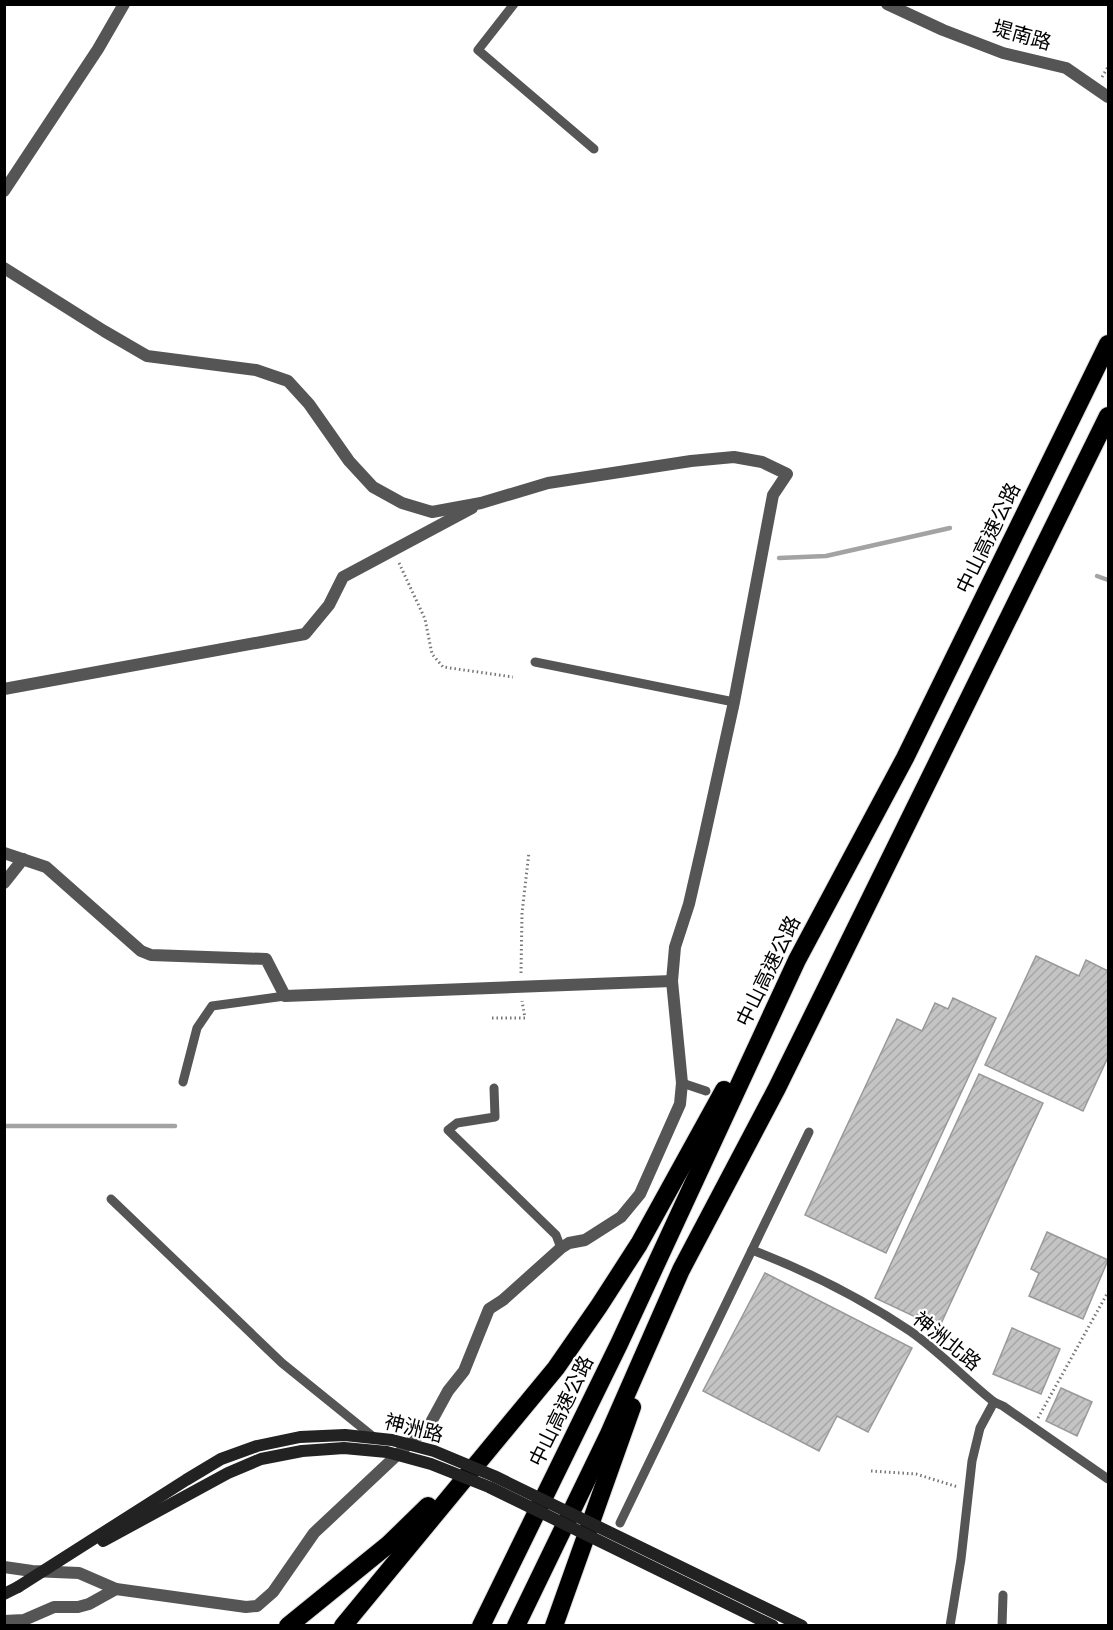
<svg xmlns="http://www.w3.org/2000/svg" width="1113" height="1630" viewBox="0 0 1113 1630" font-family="'Archivo Narrow','Noto Sans TC',sans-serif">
	<defs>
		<pattern id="building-hatch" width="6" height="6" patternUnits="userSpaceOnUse" patternTransform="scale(1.5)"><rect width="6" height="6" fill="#c4c4c4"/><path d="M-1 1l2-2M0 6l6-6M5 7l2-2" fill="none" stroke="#a7a7a7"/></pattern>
	</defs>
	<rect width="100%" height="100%" fill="#fff"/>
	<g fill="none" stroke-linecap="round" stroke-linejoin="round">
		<g stroke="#a3a3a3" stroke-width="4.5">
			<path d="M779,558l47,-2 124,-28"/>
			<path d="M1097,576l11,4"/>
			<path d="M4,1126h171"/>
		</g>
	</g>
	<g fill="url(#building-hatch)" stroke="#999" stroke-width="1.5">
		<path d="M1036,956l43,20 7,-16 22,11v86l-25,54 -98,-46z"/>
		<path d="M953,998l43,20 -110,235 -81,-38 92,-196 25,12 13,-28 13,6z"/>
		<path d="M979,1074l64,29 -104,225 -64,-30z"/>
		<path d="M1047,1232l61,28 -25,59 -54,-23 10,-23 -8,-4z"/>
		<path d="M765,1273l147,75 -44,84 -31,-16 -18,35 -116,-60z"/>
		<path d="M1012,1328l48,21 -19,45 -48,-20z"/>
		<path d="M1061,1388l31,14 -15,34 -31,-15z"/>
	</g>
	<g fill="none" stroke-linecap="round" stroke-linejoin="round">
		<defs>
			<g id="highway">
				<path d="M288,1626l101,-82 39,-38"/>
				<path d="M343,1626l213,-258 43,-62 40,-62 85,-154"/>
				<path d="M481,1626l138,-282 178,-384 108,-202 203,-414"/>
				<path d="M516,1626l92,-190 73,-166 96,-182 331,-672"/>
				<path d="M554,1626l78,-219"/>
			</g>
		</defs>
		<use href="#highway" stroke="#dbdbdb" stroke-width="20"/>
		<g stroke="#777" stroke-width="3" stroke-dasharray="1.5 3" stroke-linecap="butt">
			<path d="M1102,77l6,-10"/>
			<path d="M399,563l26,56 7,35 11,13 70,10"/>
			<path d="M521,973l1,-60 7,-61"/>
			<path d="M492,1018h33l-3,-17"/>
			<path d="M1038,1418l70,-126"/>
			<path d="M871,1471l45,3 42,13"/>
		</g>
		<g stroke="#555" stroke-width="9">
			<path d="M514,4l-36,46 116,99"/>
			<path d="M535,662l199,40"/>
			<path d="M183,1082l14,-54 15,-22 73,-10"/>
			<path d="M682,1083l24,8"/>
			<path d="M494,1088l1,29 -38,6 -9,7 108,105 5,13"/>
			<path d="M111,1199l171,164 94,76"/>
			<path d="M752,1250c55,21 109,48 158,81 30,21 56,49 84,71l9,4 105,73"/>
			<path d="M620,1523l189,-391"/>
			<path d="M950,1626l11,-67 11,-98 8,-33 14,-26"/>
			<path d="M1002,1626l1,-31"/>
		</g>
		<g stroke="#555" stroke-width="12">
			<path d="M887,4l56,26 60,23 63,15 42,29"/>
			<path d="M4,191l94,-142 26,-45"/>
			<path d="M4,268l100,63 43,25 109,14 32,11 21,23 40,57 24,26 29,16 30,9 49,-9 67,-20 143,-22 43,-4 28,5 25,12 -14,21 -39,207 -31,141 -14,61 -14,43 -3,34 10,102 -2,21 -40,90 -19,23 -36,23 -16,3 -8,5 -58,52 -14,9 -25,62 -16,20 -18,33 -116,109 -41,59 -16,14 -11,1 -130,-18 -37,-16 -47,-2 -28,-4"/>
			<path d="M4,689l301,-55 24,-29 14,-28 129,-69"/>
			<path d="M4,853l42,14 95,84 10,4 115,4 19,37 387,-15"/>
			<path d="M4,883l19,-24"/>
			<path d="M4,1621l20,-1 30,-13h24l11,-3 27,-15"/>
		</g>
		<path stroke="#222" stroke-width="12" d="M4,1594l14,-7"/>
		<use href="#highway" stroke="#000" stroke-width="18"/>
		<g stroke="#222" stroke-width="12">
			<path d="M103,1541l125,-68 33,-14 41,-8 42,-3 43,4 44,12 58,23 284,139"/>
			<path d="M18,1587l168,-107 35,-21 36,-13 43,-9 45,-2 47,5 42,11 60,25 308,150"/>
		</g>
	</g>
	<g text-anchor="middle" stroke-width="4.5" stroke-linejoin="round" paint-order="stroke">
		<g font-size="20" fill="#000" stroke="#fff">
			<text transform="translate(1022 35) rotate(16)" y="7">堤南路</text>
			<text transform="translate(988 538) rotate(-64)" y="7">中山高速公路</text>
			<text transform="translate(768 971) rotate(-64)" y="7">中山高速公路</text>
			<text transform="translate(947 1341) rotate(39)" y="7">神洲北路</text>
			<text transform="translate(561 1411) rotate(-64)" y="7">中山高速公路</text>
			<text transform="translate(414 1428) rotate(14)" y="7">神洲路</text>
		</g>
	</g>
	<rect width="1113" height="1630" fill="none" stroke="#000000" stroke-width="12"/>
</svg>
